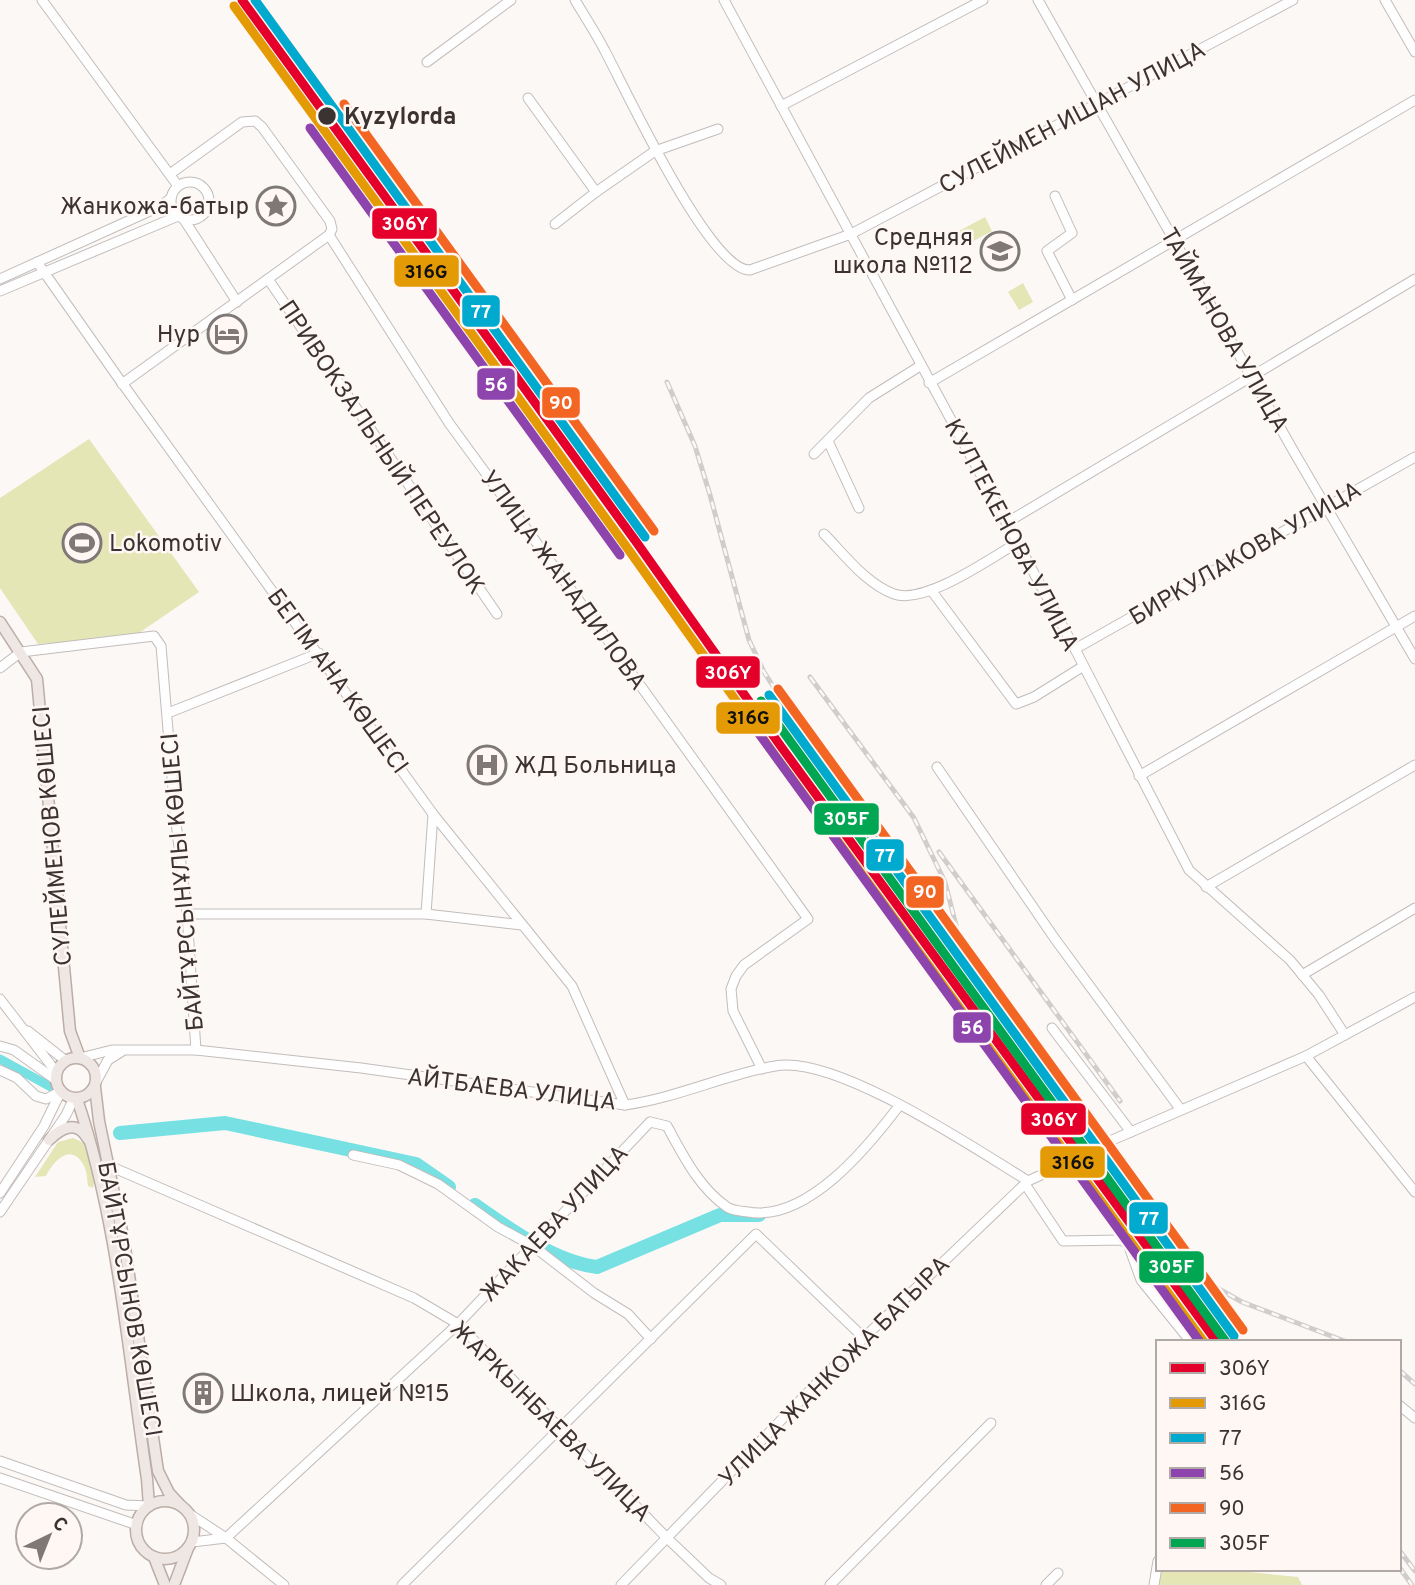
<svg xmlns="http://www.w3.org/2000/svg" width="1415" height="1585" viewBox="0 0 1415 1585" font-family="Overpass,sans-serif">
	<rect width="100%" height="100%" fill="#fcf8f6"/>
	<g fill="#e4e6b6">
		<path d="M985,217l7,14 -26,14 -7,-14z"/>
		<path d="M1023,283l10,19 -14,8 -11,-18z"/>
		<path d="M89,439l110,153 -66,45 -95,7 -38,-56v-90z"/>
		<path d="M73,1138c5,2 11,4 14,10 4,10 9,31 6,40l-5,-2c-1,-7 -1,-16 -5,-22 -13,-22 -30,-2 -37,12l-11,1 23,-35z"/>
		<path d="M1160,1569h60l78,8 4,8h-144z"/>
	</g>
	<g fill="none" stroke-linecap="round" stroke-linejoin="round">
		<path stroke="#76e0e2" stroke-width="9" d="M0,1059l51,28"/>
		<g stroke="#76e0e2" stroke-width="14">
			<path d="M120,1133l105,-10 191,41 33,23"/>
			<path d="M475,1205c34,24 80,57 122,62l123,-52h39"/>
		</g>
		<defs>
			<g id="minor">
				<path d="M42,0l136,186"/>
				<path d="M575,0c10,17 21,33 30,51 20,37 105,221 145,219l101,-36 442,-234"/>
				<path d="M724,0l351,649 114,221 101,90 29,35 26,40"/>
				<path d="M1038,0l256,452 121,207"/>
				<path d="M1385,0l30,52"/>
				<path d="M427,62l84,-62"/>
				<path d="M528,98l68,94"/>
				<path d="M781,106l202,-106"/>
				<circle cx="190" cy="201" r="19"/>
				<path d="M1055,196l17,37 -25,18 25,49"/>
				<path d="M183,218l54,84"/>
				<path d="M555,224l41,-32 59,-41 63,-22"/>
				<path d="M329,235l120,188 158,216 201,280 -64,46 -8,11 -5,13 2,22 29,58"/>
				<path d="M37,262l80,114 316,438 139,172 53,119"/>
				<path d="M0,279l161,-73 10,-8"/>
				<path d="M268,279l229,335"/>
				<path d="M0,291l178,-75"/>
				<path d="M929,383l486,-283"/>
				<path d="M122,384l207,-149 3,-6 -2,-8 -68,-94 -7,-6 -13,1 -72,52"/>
				<path d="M828,441l31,67"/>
				<path d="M814,454l55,-56 51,-32"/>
				<path d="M1006,523l409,-244"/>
				<path d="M824,534c20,20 42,50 70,60 31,11 95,-35 123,-51"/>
				<path d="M931,590l85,114 18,-7 48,-30"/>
				<path d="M1075,649l340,-192"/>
				<path d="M0,668l21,-16 133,-16 7,10 14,168 12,100 9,136"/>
				<path d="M168,713l151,-60"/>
				<path d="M937,767l118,172 126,171"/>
				<path d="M1139,776l276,-160"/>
				<path d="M1206,887l209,-122"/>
				<path d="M187,914h239l96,11"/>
				<path d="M426,914l7,-100"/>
				<path d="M1302,975l113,-67"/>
				<path d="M0,999l57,74"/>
				<path d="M1052,1028l79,104"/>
				<path d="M28,1031l38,30"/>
				<path d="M0,1046l14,4 42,30"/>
				<path d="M1306,1056l109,136"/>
				<path d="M80,1058l32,-8h84l165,18 264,37c52,-7 99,-30 150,-39 60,-12 199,82 253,115"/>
				<path d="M0,1070l17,8 19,18 10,3 15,-8"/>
				<path d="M96,1082l12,-22 13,-8"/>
				<path d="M650,1122l17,4c16,29 32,62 60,81 6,4 14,4 21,5 59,10 119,-64 151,-106"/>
				<path d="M1103,1144l203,-88 109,-59"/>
				<path d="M353,1155l46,10 39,19 60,43 35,19 61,47 34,21 23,25"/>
				<path d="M105,1164l309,134 44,26 209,214 42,40 12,7"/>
				<path d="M1025,1184l38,57 58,-1 7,4 13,36 50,62"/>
				<path d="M0,1193l44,-67 17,-35"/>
				<path d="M0,1212l66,-97 8,-17"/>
				<path d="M1399,1405l16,13"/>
				<path d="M0,1461l126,44 23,1"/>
				<path d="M0,1478l137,47"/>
				<path d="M188,1513l38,25 58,47"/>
				<path d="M226,1538l232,-214 192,-202"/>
				<path d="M192,1542l34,-4"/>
				<path d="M402,1585l354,-351 108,104"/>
				<path d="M621,1585l202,-208 205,-196 28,-13"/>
				<path d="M830,1585l161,-162"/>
				<path d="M1046,1585l12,-12"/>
				<path d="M1154,1585l4,-24"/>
			</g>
			<g id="major">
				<path d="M0,622l37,57 33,352 10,27"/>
				<circle cx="76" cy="1078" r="20"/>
				<path d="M95,1087l4,34 25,120 34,230 11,22 11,12"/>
				<path d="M77,1099c41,121 51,253 70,380l2,27"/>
				<path d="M49,1140c13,-13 28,-20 39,-1"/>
				<circle cx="165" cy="1530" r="29"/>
				<path d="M154,1557l11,28"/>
				<path d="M174,1585l14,-37"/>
			</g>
		</defs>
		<use href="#minor" stroke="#c2bdbb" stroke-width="11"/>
		<use href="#major" stroke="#bcada6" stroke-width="13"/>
		<use href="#minor" stroke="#fffefe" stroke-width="9"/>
		<use href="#major" stroke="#efe7e3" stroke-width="10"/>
		<defs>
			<g id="rail">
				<path d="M667,382l28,64 15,49 39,145 15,32 52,81"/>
				<path d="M810,677l104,141 31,64 13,51 23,49"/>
				<path d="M768,712l71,113"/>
				<path d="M802,746l215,300 218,296"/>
				<path d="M939,852l181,249"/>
				<path d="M888,882l35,56"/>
				<path d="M1188,1268l6,7 48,27 105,40"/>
				<path d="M1399,1370l16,14"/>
				<path d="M1399,1550l16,21"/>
				<path d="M1399,1567l13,18"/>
			</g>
		</defs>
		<use href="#rail" stroke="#d0cecd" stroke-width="5"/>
		<use href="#rail" stroke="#fef7f4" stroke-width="2.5" stroke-dasharray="8" stroke-linecap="butt"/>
		<defs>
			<path id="rail-1" d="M242,0l395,543 145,205 435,594"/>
			<path id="rail-2" d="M234,6l394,543 146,205 430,588"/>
			<g id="rail-3">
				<path d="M255,0l390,537"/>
				<path d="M769,695l465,641"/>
			</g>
			<g id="rail-4">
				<path d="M310,128l310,427"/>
				<path d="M744,713l456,629"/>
			</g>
			<g id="rail-5">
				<path d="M344,104l310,427"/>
				<path d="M778,689l465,641"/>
			</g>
			<path id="rail-6" d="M761,701l465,641"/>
		</defs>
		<use href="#rail-1" stroke="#fef7f4" stroke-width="14"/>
		<use href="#rail-2" stroke="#fef7f4" stroke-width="14"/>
		<use href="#rail-3" stroke="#fef7f4" stroke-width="14"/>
		<use href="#rail-4" stroke="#fef7f4" stroke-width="14"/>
		<use href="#rail-5" stroke="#fef7f4" stroke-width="14"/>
		<use href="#rail-6" stroke="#fef7f4" stroke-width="14"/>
		<use href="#rail-1" stroke="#e4002b" stroke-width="9"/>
		<use href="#rail-2" stroke="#e49a05" stroke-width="9"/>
		<use href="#rail-3" stroke="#00a9ce" stroke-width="9"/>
		<use href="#rail-4" stroke="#8e44ad" stroke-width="9"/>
		<use href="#rail-5" stroke="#f26522" stroke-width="9"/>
		<use href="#rail-6" stroke="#00a651" stroke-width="9"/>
	</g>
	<defs>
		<symbol id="sight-ring" viewBox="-11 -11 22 22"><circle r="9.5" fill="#fef7f4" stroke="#7e7876" stroke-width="1.5"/><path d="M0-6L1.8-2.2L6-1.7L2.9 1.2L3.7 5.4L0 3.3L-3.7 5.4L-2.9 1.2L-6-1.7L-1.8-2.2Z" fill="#7e7876"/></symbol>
		<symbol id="school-ring" viewBox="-11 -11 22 22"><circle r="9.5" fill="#fef7f4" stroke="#7e7876" stroke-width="1.5"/><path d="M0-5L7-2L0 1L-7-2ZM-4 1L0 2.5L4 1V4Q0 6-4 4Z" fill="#7e7876"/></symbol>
		<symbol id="hotel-ring" viewBox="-11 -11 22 22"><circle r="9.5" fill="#fef7f4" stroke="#7e7876" stroke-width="1.5"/><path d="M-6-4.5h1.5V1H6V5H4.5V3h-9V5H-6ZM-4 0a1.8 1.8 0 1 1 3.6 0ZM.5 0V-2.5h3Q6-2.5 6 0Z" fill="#7e7876"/></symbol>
		<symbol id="stadium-ring" viewBox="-11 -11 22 22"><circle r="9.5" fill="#fef7f4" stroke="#7e7876" stroke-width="1.5"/><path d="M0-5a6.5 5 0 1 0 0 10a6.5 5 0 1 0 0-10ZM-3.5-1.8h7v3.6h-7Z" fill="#7e7876"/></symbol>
		<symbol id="hospital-ring" viewBox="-11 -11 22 22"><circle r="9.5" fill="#fef7f4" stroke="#7e7876" stroke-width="1.5"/><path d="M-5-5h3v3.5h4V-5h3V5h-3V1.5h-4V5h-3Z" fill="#7e7876"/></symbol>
		<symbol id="building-ring" viewBox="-11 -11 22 22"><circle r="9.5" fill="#fef7f4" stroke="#7e7876" stroke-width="1.5"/><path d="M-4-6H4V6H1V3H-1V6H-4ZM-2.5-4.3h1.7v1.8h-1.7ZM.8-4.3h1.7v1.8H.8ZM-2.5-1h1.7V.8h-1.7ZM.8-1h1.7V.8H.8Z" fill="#7e7876"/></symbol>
	</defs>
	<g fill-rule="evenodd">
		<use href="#sight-ring" x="254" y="184" width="44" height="44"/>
		<use href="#school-ring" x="978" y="229" width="44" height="44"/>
		<use href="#hotel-ring" x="205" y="312" width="44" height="44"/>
		<use href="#stadium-ring" x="60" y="521" width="44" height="44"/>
		<use href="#hospital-ring" x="465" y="743" width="44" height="44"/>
		<use href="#building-ring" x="181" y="1371" width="44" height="44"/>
	</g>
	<circle fill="#3a3331" stroke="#fef7f4" stroke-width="2.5" cx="327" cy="116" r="10"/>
	<g text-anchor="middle" stroke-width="5" stroke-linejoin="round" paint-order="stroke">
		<g font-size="24" font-weight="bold" fill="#3a3331" stroke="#fef7f4" text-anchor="start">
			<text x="344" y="124">Kyzylorda</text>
		</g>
		<g font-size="24" fill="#3a3331" stroke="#fef7f4">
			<text transform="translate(1072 117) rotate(-28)" y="8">СУЛЕЙМЕН ИШАН УЛИЦА</text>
			<text transform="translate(1225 330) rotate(60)" y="8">ТАЙМАНОВА УЛИЦА</text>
			<text transform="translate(382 447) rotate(56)" y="8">ПРИВОКЗАЛЬНЫЙ ПЕРЕУЛОК</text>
			<text transform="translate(1012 535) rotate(62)" y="8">КУЛТЕКЕНОВА УЛИЦА</text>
			<text transform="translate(1245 553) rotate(-30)" y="8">БИРКУЛАКОВА УЛИЦА</text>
			<text transform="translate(564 580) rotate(54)" y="8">УЛИЦА ЖАНАДИЛОВА</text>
			<text transform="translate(338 681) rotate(54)" y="8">БЕГІМ АНА КӨШЕСІ</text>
			<text transform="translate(52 836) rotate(-95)" y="8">СҮЛЕЙМЕНОВ КӨШЕСІ</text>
			<text transform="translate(182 882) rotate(-95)" y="8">БАЙТҰРСЫНҰЛЫ КӨШЕСІ</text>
			<text transform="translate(512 1089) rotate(7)" y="8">АЙТБАЕВА УЛИЦА</text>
			<text transform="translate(554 1223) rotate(-47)" y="8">ЖАКАЕВА УЛИЦА</text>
			<text transform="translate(130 1299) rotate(80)" y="8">БАЙТҰРСЫНОВ КӨШЕСІ</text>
			<text transform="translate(834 1371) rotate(-45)" y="8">УЛИЦА ЖАНКОЖА БАТЫРА</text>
			<text transform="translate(551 1421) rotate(45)" y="8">ЖАРКЫНБАЕВА УЛИЦА</text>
		</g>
		<g font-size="24" fill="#3a3331" stroke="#fef7f4" text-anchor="end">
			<text x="249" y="214">Жанкожа-батыр</text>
			<text x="973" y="245">Средняя<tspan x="973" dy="28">школа №112</tspan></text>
			<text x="200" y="342">Нур</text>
			<text x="109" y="551" text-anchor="start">Lokomotiv</text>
			<text x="514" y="773" text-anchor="start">ЖД Больница</text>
			<text x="230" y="1401" text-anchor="start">Школа, лицей №15</text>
		</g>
	</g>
	<g stroke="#fef7f4" stroke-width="2.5">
		<rect x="371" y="207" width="67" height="33" rx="7" fill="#e4002b"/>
		<rect x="393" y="254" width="67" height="34" rx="7" fill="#e49a05"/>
		<rect x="461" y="294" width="40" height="34" rx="7" fill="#00a9ce"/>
		<rect x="476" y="367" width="40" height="34" rx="7" fill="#8e44ad"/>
		<rect x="541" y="386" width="40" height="33" rx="7" fill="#f26522"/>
		<rect x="695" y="655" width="66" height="34" rx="7" fill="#e4002b"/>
		<rect x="715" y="701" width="66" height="34" rx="7" fill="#e49a05"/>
		<rect x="813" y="802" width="67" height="34" rx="7" fill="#00a651"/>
		<rect x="865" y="838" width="40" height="34" rx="7" fill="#00a9ce"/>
		<rect x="905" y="875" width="40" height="34" rx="7" fill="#f26522"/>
		<rect x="952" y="1011" width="40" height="33" rx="7" fill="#8e44ad"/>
		<rect x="1020" y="1102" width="67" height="34" rx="7" fill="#e4002b"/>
		<rect x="1039" y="1145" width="67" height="34" rx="7" fill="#e49a05"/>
		<rect x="1128" y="1201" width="41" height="34" rx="7" fill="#00a9ce"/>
		<rect x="1138" y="1250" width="67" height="34" rx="7" fill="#00a651"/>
	</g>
	<g font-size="19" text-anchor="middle" font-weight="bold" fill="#fff">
		<text x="405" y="230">306Y</text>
		<text x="481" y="318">77</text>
		<text x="496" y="391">56</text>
		<text x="561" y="409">90</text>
		<text x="728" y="679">306Y</text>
		<text x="846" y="825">305F</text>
		<text x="885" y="862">77</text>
		<text x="925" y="898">90</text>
		<text x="972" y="1034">56</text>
		<text x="1054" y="1126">306Y</text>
		<text x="1149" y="1225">77</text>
		<text x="1171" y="1273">305F</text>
	</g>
	<g font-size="19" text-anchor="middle" font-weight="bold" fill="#111">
		<text x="426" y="278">316G</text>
		<text x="748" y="724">316G</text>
		<text x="1073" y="1169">316G</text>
	</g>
	<rect x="1156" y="1340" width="245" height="231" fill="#fef7f4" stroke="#b0a9a6" stroke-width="2"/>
	<rect x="1170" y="1363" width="35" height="10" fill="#e4002b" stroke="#b0a9a6" stroke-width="2"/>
	<text x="1219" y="1375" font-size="21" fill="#3a3331">306Y</text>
	<rect x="1170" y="1398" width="35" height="10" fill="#e49a05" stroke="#b0a9a6" stroke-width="2"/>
	<text x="1219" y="1410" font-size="21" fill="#3a3331">316G</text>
	<rect x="1170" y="1433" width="35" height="10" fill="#00a9ce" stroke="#b0a9a6" stroke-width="2"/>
	<text x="1219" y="1445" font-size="21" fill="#3a3331">77</text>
	<rect x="1170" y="1468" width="35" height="10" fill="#8e44ad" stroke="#b0a9a6" stroke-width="2"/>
	<text x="1219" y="1480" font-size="21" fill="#3a3331">56</text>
	<rect x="1170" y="1503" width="35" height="10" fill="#f26522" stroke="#b0a9a6" stroke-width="2"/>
	<text x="1219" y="1515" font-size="21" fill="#3a3331">90</text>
	<rect x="1170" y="1538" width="35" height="10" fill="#00a651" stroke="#b0a9a6" stroke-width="2"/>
	<text x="1219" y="1550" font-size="21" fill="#3a3331">305F</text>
	<g transform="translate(49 1536) rotate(43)"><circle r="33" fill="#fef7f4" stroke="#b0a9a6" stroke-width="2"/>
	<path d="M0-5L12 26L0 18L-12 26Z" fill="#7e7876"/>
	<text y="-10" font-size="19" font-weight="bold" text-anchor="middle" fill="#3a3331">С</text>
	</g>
</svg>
